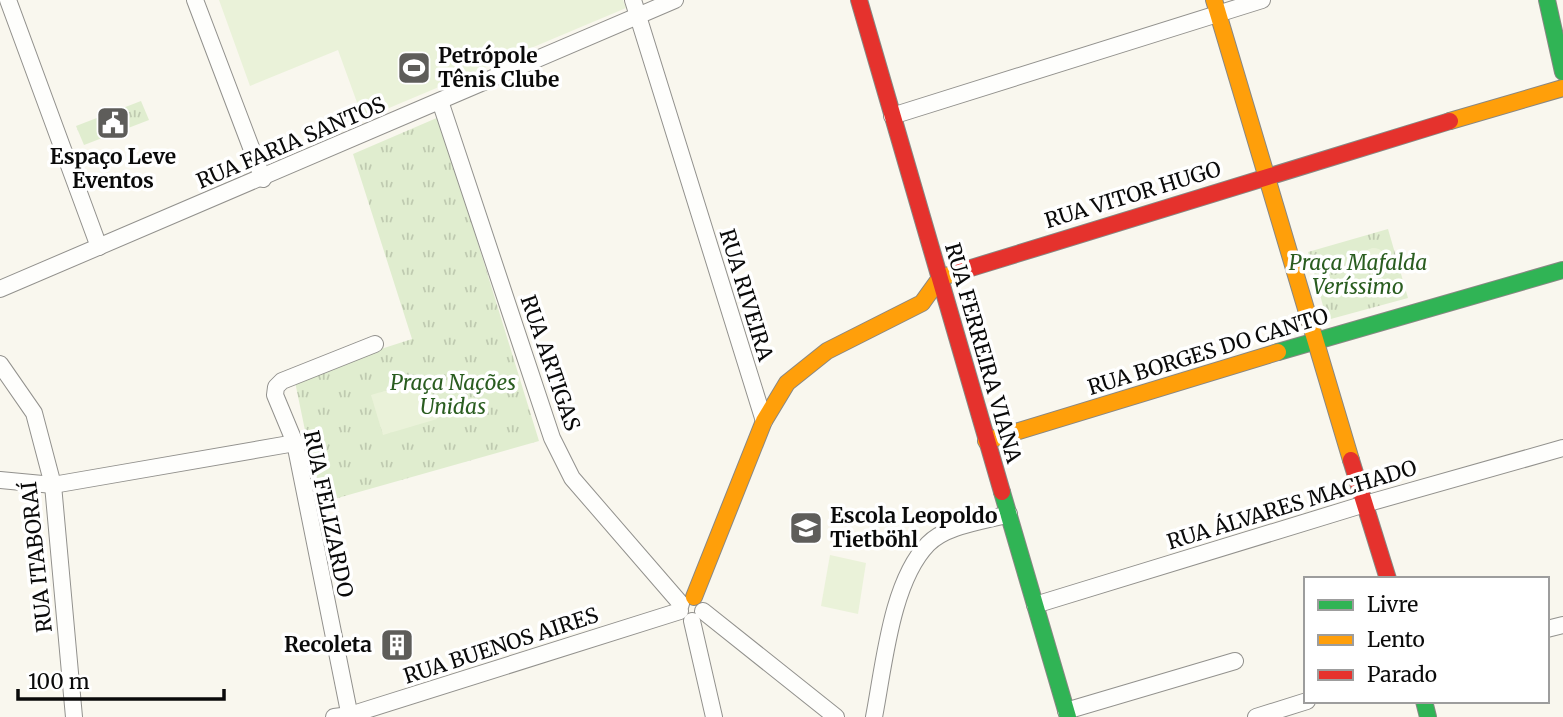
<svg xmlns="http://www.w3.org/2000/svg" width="1563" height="717" viewBox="0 0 1563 717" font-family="Merriweather,serif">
	<defs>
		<pattern id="grass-tufts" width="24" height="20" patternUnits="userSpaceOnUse" patternTransform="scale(1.75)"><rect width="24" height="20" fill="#e0edcf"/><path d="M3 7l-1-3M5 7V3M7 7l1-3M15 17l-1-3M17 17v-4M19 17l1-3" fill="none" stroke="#bfcab0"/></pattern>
	</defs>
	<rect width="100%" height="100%" fill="#f9f7ee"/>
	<g fill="url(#grass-tufts)">
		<path d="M141,101l8,19 -65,25 -8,-19z"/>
		<path d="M439,117l100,324 -219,62 -26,-126 118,-38 -59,-185z"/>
		<path d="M1388,229l20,69 -81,22 -19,-68z"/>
	</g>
	<g fill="#eaf2d9">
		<path d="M219,0h404l3,8 -263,111 -25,-69 -88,36z"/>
		<circle cx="1374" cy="260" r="12"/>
		<path d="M425,379l12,40 -54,16 -12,-40z"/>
		<path d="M830,555l36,8 -8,51 -37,-8z"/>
	</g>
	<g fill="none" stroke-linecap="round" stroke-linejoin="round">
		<defs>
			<g id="street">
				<path d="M8,0l91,247"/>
				<path d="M195,0l68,179"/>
				<path d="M633,0l131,421"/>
				<path d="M440,101l112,337 20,40 109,126"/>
				<path d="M892,116l370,-116"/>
				<path d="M0,289l675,-289"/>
				<path d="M0,364l34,49 19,72 21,232"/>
				<path d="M0,480l53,5 242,-42"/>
				<path d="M1035,605l330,-101 198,-56"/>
				<path d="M703,611l133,106"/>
				<path d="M692,621l22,96"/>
				<path d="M1547,629l16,-4"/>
				<path d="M1066,711l169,-50"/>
				<path d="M334,717l16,-2 330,-104"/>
				<path d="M350,717l-55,-274 -20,-48 1,-8 6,-6 93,-37"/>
				<path d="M874,717c10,-51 17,-135 54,-173 18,-19 57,-23 81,-30"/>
				<path d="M1256,717l51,-16"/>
			</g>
			<g id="fast">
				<path d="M1547,0l16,72"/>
				<path d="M1278,352l285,-82"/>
				<path d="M1002,492l66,225"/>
				<path d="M1424,701l4,16"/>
			</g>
			<g id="slow">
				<path d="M1214,0l137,460"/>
				<path d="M1450,121l113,-33"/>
				<path d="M986,441l292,-89"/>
				<path d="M694,597l70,-176 23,-38 40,-32 95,-48 18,-25 18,-6"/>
			</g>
			<g id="jam">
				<path d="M859,0l143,492"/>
				<path d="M958,272l492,-151"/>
				<path d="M1351,460l37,119"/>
			</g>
		</defs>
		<use href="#street" stroke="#92918d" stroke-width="18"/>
		<use href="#fast" stroke="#888783" stroke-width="18"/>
		<use href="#slow" stroke="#888783" stroke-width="18"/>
		<use href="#jam" stroke="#888783" stroke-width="18"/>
		<use href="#street" stroke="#fefefc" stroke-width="16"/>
		<use href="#fast" stroke="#30b455" stroke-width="16"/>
		<use href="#slow" stroke="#ff9f0a" stroke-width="16"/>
		<use href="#jam" stroke="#e5322d" stroke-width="16"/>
	</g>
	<defs>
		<symbol id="stadium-square" viewBox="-11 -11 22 22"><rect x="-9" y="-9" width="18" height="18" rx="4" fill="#5e5d5a" stroke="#fff"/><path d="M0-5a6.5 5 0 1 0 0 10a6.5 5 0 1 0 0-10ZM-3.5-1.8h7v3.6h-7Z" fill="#fff"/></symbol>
		<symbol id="civic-square" viewBox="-11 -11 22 22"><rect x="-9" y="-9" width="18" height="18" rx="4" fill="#5e5d5a" stroke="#fff"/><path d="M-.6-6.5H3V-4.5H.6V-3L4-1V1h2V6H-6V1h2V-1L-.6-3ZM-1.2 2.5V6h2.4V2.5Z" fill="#fff"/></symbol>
		<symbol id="school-square" viewBox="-11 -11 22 22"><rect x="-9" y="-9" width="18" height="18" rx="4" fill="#5e5d5a" stroke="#fff"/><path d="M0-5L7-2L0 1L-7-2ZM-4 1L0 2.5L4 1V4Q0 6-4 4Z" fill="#fff"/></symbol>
		<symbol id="building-square" viewBox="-11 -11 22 22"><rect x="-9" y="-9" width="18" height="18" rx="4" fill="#5e5d5a" stroke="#fff"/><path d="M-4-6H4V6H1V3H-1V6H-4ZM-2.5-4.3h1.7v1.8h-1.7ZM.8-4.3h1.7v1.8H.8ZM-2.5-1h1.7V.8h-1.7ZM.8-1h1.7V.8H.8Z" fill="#fff"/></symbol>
	</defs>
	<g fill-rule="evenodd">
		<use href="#stadium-square" x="395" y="49" width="38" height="38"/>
		<use href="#civic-square" x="94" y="104" width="38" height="38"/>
		<use href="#school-square" x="787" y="509" width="38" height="38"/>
		<use href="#building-square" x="378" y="626" width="38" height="38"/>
	</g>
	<g text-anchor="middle" stroke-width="7" stroke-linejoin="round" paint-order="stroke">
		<g font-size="21" font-weight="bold" fill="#0a0a0a" stroke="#fff" text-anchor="start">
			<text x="438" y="63">Petrópole<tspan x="438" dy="24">Tênis Clube</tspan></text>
			<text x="113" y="164" text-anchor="middle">Espaço Leve<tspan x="113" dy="24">Eventos</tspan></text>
			<text x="830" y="523">Escola Leopoldo<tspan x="830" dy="24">Tietböhl</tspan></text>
			<text x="372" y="652" text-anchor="end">Recoleta</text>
		</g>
		<g font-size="21" fill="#0a0a0a" stroke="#fff">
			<text transform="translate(291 143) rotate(-23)" y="7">RUA FARIA SANTOS</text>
			<text transform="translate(1133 195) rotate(-17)" y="7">RUA VITOR HUGO</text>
			<text transform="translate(746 295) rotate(73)" y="7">RUA RIVEIRA</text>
			<text transform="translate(1208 352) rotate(-17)" y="7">RUA BORGES DO CANTO</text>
			<text transform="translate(983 353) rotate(74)" y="7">RUA FERREIRA VIANA</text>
			<text transform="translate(550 363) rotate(71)" y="7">RUA ARTIGAS</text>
			<text transform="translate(1292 505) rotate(-17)" y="7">RUA ÁLVARES MACHADO</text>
			<text transform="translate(328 514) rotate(78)" y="7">RUA FELIZARDO</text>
			<text transform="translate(37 557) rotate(-96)" y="7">RUA ITABORAÍ</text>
			<text transform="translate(501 646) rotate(-18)" y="7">RUA BUENOS AIRES</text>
		</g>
		<g font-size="21" font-style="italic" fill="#2a5d20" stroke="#fff">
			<text x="1358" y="270">Praça Mafalda<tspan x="1358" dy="24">Veríssimo</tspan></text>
			<text x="453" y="390">Praça Nações<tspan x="453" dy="24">Unidas</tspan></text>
		</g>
	</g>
	<rect x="1304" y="577" width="245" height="126" fill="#ffffff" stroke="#9d9d9d" stroke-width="2"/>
	<rect x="1318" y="600" width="35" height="10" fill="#30b455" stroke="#9d9d9d" stroke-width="2"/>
	<text x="1367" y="612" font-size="21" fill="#0a0a0a">Livre</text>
	<rect x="1318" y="635" width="35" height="10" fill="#ff9f0a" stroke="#9d9d9d" stroke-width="2"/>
	<text x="1367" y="647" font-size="21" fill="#0a0a0a">Lento</text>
	<rect x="1318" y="670" width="35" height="10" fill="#e5322d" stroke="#9d9d9d" stroke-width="2"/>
	<text x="1367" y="682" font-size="21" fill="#0a0a0a">Parado</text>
	<path d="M18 689v10h206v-10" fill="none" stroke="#0a0a0a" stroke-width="3.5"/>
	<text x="28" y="689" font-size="21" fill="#0a0a0a" stroke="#ffffff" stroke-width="5" paint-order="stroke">100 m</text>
</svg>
